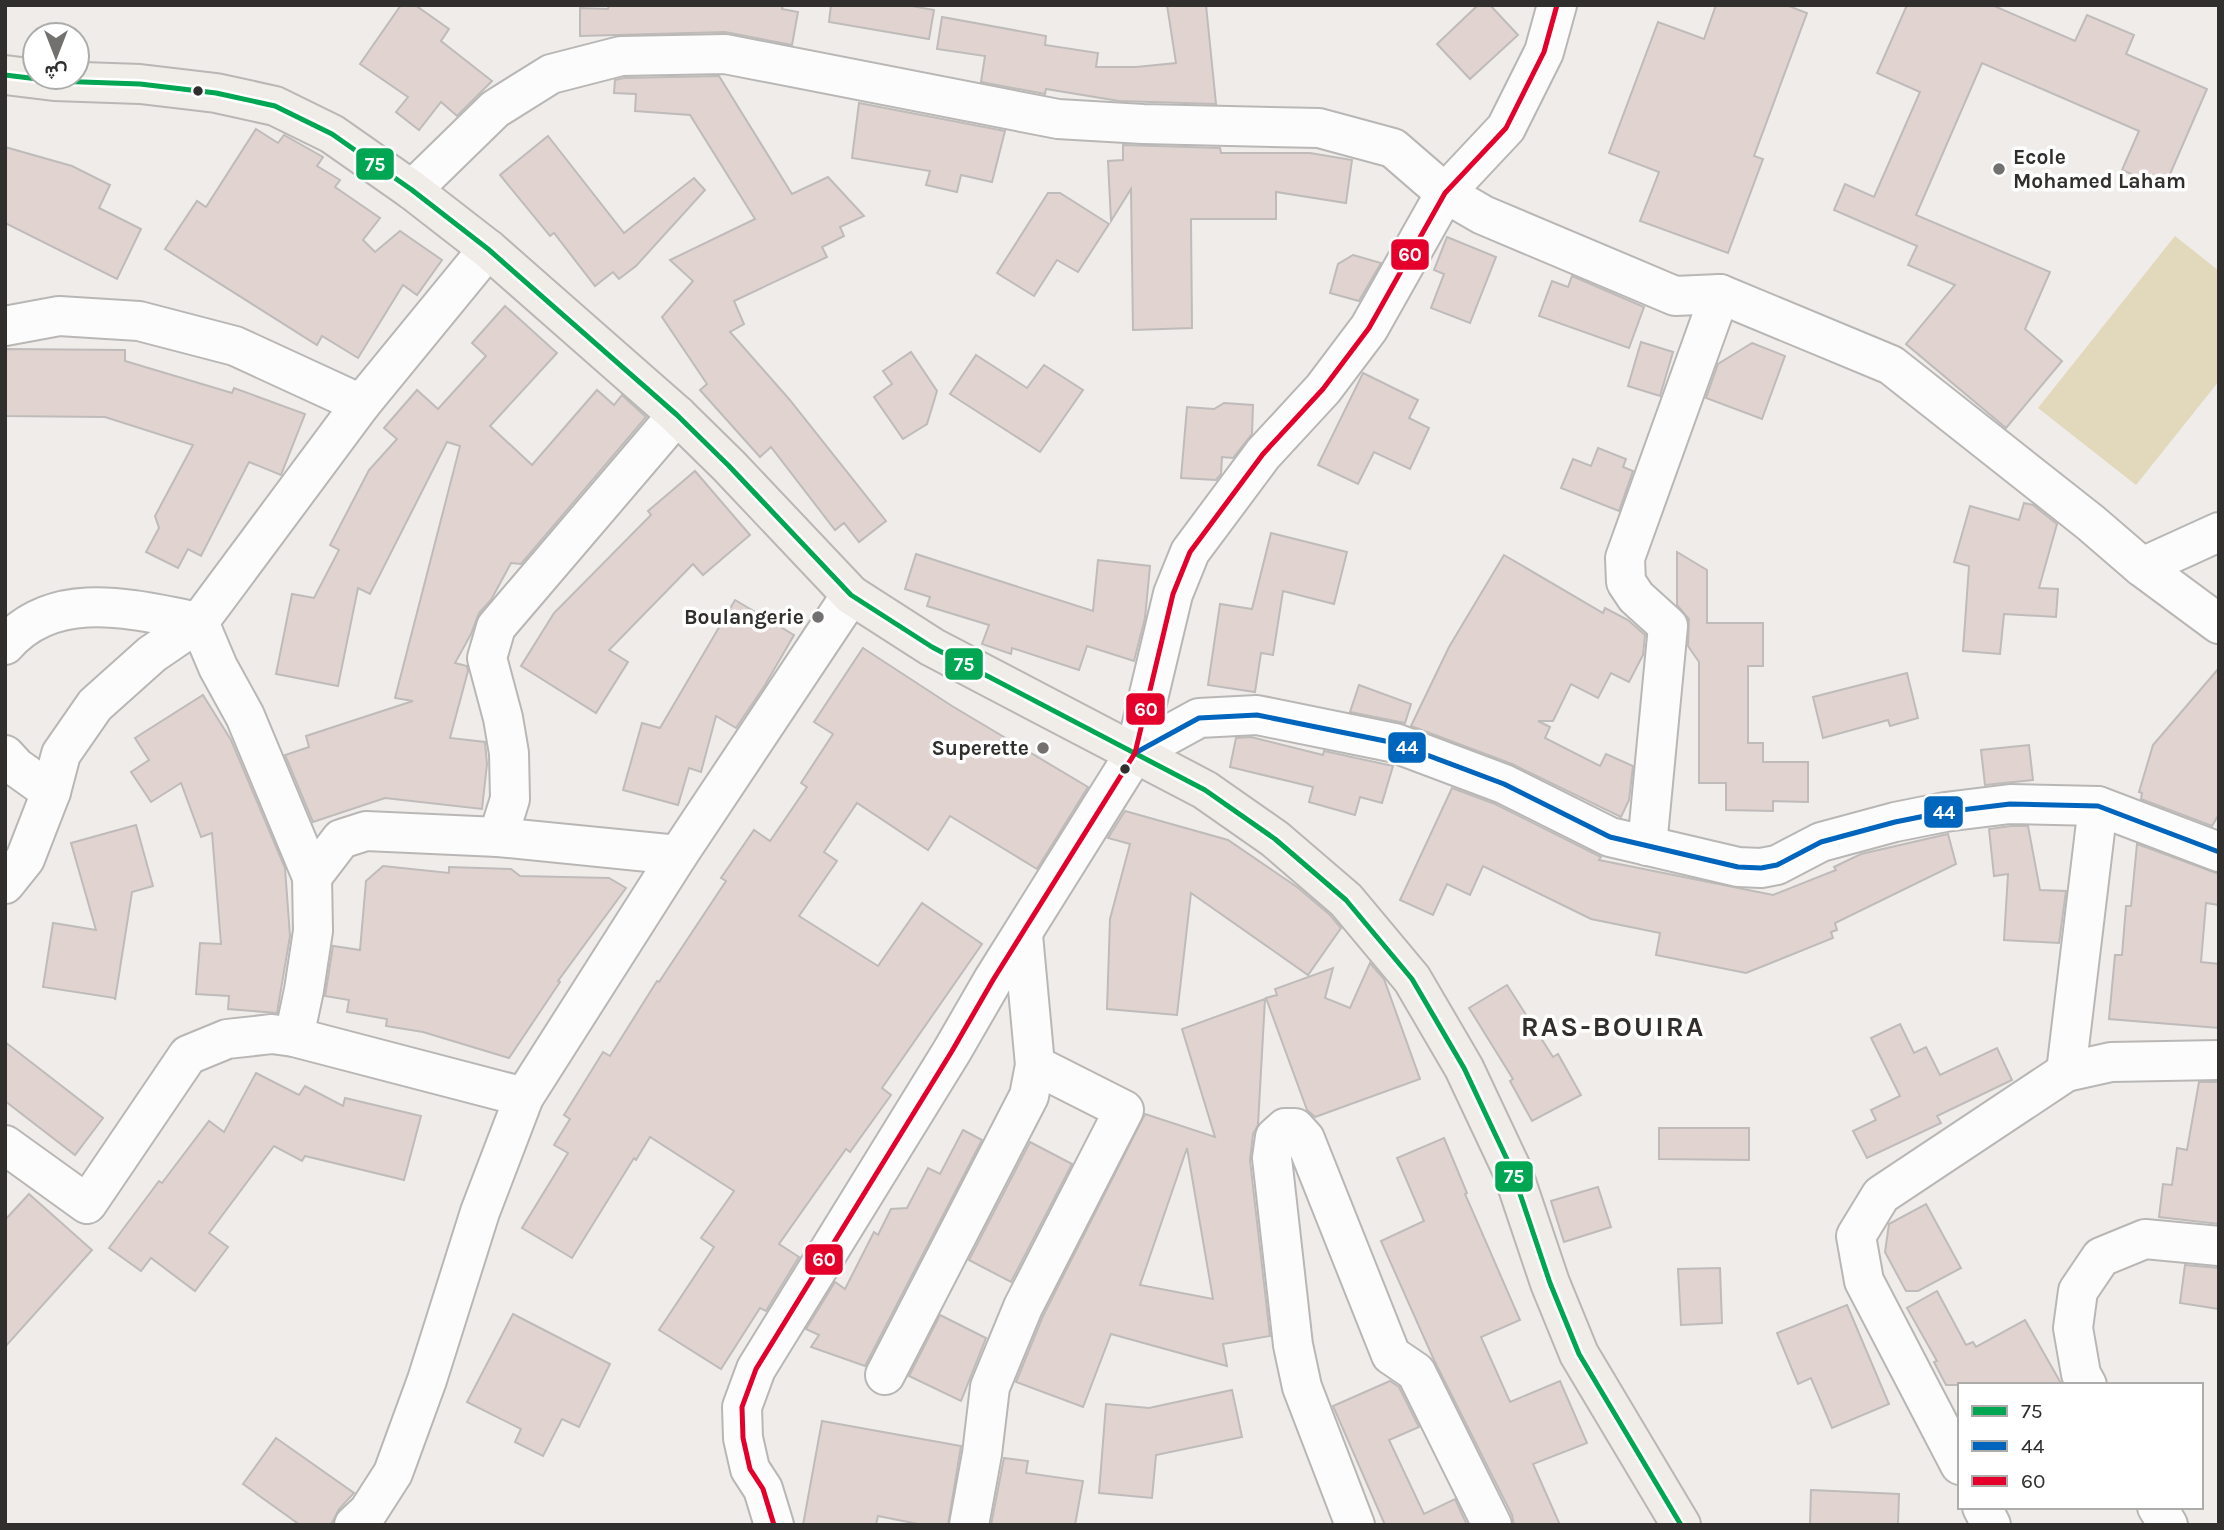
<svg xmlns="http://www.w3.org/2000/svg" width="2224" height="1530" viewBox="0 0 2224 1530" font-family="Karla,Vazirmatn,sans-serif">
	<rect width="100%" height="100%" fill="#efecea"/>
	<path fill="#e2d8bb" d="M2175,236l44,35v110l-83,104 -98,-77z"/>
	<g fill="#e1d4d0" stroke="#bebbba" stroke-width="2" fill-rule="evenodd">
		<path d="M401,5h14l34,24 -8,12 51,40 -35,35 -16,-14 -22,28 -23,-18 12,-15 -48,-33z"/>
		<path d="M609,5h174l-1,4 16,3 -6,33 -67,-13 -145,4v-28l28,1z"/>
		<path d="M831,5h75l28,5 -5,29 -100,-17z"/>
		<path d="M1167,5h39l10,99 -97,-3 -73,-12 -1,5 -64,-12 4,-26 -48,-7 5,-32 104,19 -1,9 53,8 -2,14h40l40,-4z"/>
		<path d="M1478,5h12l28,30 -48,44 -33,-35z"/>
		<path d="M1716,5h70l21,8 -53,143 9,3 -35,94 -88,-32 19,-49 -50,-19 49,-131 46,17z"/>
		<path d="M1907,5h85l83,36 12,-26 47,20 -8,19 81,35 -43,99 -42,-18 17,-39 -157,-68 -66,152 134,57 -25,57 37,32 -56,67 -100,-84 49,-59 -47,-20 9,-19 -83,-36 11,-26 29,13 46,-105 -43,-19z"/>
		<path d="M719,76l73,118 36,-17 36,39 -24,11 4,9 -22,11 5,10 -93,44 10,23 -14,8 59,67 97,122 -27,21 -15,-19 -9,7 -64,-83 -11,10 -60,-67 7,-6 -45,-67 31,-36 -23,-21 85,-41 -65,-104 -55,-4 1,-17 -22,-1 1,-13 9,-2z"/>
		<path d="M859,103l146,28 -13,51 -31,-7 -4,17 -31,-7 4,-14 -78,-13z"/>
		<path d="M256,129l22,14 6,-8 39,22 -6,9 23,14 -5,7 45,31 -17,22 12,12 25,-21 42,29 -25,35 -14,-10 -45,73 -36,-22 -5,9 -152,-96 32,-48 9,6z"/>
		<path d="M548,136l76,97 70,-55 11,12 -69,76 -17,13 -6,-7 -18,14 -41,-53 -4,3 -50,-61z"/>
		<path d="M1123,145l97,3 1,5h89l42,7 -6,43 -70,-11v27h-85l1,109 -59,2 -2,-141 -20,32 -3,-60 15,-1z"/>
		<path d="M5,147l67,19 38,19 -11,23 42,21 -24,50 -112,-56z"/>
		<path d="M1048,193h12l49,31 -31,48 -21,-12 -23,36 -37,-23z"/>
		<path d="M1447,237l49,20 -26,66 -39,-15 13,-34 -10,-4z"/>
		<path d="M1353,255l28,8 -22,38 -29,-8 8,-29z"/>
		<path d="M1572,276l72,31 -15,41 -90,-32 13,-35 16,6z"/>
		<path d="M505,306l52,47 -67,73 42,39 65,-75 17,15 8,-10 24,22 -125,147 -10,-1 -20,37 -12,13 -8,21 -16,29 12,3 1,5 -18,67 35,4 2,22 -5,45 -97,-11 -72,24 -28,-67 24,-8 -3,-11 107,-35 -18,-3 65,-252 -13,-4 -77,152 -12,-6 -20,98 -62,-12 16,-80 22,4 25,-48 -9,-5 39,-75 28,-31 -13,-11 33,-38 21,19 48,-53 -14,-13z"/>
		<path d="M1641,342l32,10 -13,44 -32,-10z"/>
		<path d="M1752,343l33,13 -23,63 -56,-21 12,-34z"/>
		<path d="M5,349l120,1v11l107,32 2,-5 71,26 -24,61 -32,-13 -48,94 -13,-7 -10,19 -32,-16 13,-24 -4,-12 38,-71 -88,-28 -100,-1z"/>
		<path d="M911,352l26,39 -10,33 -24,15 -29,-42 18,-13 -9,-13z"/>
		<path d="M976,355l51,33 17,-23 39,25 -43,62 -90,-58z"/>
		<path d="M1363,373l55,27 -9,18 20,10 -19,41 -36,-17 -16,32 -40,-19z"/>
		<path d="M1224,403l29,2 -1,29 -19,24 -11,-1 -1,17 -5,6 -35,-2 6,-71 27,2z"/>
		<path d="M1598,448l28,11 -3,8 10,4 -14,40 -58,-23 12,-29 18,7z"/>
		<path d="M695,471l55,64 -47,40 -10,-11 -84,86 19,12 -32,51 -75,-47 33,-53 97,-98 -3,-4z"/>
		<path d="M2024,503l9,2 24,19 -18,64 19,1 -2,28 -52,-3 -4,40 -37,-3 6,-85 -15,-4 16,-56 49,14z"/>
		<path d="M1271,533l76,19 -13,52 -51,-13 -10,64 -12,-2 -6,39 -47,-7 12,-81 32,5z"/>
		<path d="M1677,552l30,18v53h56v43h-15v77h15v19h45v40l-35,-1v10l-47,-1v-27h-27v-121l-11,-16 1,-27 -12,-14z"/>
		<path d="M916,554l177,57 5,-51 52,6 -5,52 -11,43 -47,-15 -8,24 -67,-22 -1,6 -29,-10 7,-19 -62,-19 3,-9 -25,-8z"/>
		<path d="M1504,555l99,58 2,-5 23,12 17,15 -2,20 -14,27 -18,-9 -13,25 -27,-14 -18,37h-15l12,6 -5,11 55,28 6,-12 27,12 -4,34 -8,17 -109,-53 -101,-38 38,-79z"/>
		<path d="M735,600l59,35 -29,50 -29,43 -20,-12 -15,56 -12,-4 -11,37 -55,-15 19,-67 18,5z"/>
		<path d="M863,648l89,58 136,81 -51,82 -87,-53 -22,34 -71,-47 -33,49 13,9 -38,55 79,50 44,-63 60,41 -100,144 9,7 -41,57 -4,-3 -67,95 20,13 -33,54 -6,-3 -39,61 -62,-39 55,-83 -13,-9 33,-47 -84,-54 -14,23 -2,-2 -62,100 -50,-30 46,-75 -14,-8 16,-26 -6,-4 39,-63 7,4 47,-75 2,1 67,-101 -5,-3 33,-48 16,11 37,-54 -6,-4 32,-49 -19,-12z"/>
		<path d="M2219,668v146l-7,12 -71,-27 1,-6 -3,-1 14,-47z"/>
		<path d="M1907,673l11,45 -28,8 -2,-6 -65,18 -10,-41z"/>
		<path d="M1359,685l52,19 -6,19 -55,-11z"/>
		<path d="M203,695l28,45 54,128 5,68 -13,77 -49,-4 1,-13 -33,-2 4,-51 21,1 -9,-111 -11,4 -20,-54 -30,19 -20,-30 18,-12 -14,-22z"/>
		<path d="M1251,737l72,18 1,-4 69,15 -11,37 -22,-6 -5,18 -46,-13 4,-15 -83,-20 6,-29z"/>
		<path d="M2029,745l4,35 -48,5 -4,-35z"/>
		<path d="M1452,788l43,16 106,53 -2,3 174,35 63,-25 -2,-3 27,-13 87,-20 8,30 -121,59 2,7 -6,2 2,6 -87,35 -90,-18 4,-22 -69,-14 -108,-53 -13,29 -23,-11 -14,31 -33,-15z"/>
		<path d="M1125,811l103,29 69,47 33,28 11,13 -33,47 -117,-82 -14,122 -70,-6 3,-90 20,-75 -22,-6z"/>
		<path d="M136,825l17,61 -21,6 -17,108v-2l-72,-11 10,-64 43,7 -25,-87z"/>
		<path d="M2011,826h17l12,64 26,1 -7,52 -55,-3 4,-66 -14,2 -5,-47z"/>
		<path d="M2137,844l82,30v31l-13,-2 -5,59 18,2v64l-110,-9 6,-64h7l4,-49h5z"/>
		<path d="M383,866l66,7v-6l62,2 9,7 89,2 17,10 -68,93 2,1 -51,76 -86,-26 -37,-6 1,-7 -40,-7 2,-12 -24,-4 8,-50 27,4 6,-69z"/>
		<path d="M1370,963l14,16 36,100 -105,38 -8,-7 -41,-112 11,-3 -2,-6 58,-21 -8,30 25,10z"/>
		<path d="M1507,985l46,72 5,-3 23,41 -49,26 -22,-40 3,-2 -44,-71z"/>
		<path d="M1265,999l-7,126 -5,9 -3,26 20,176 -47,8 4,22 -116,-32 -28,73 -67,-25 27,-66 102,-202 70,23 -33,-108zM1187,1148l26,151 -73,-14z"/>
		<path d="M1900,1024l14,29 12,-6 14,28 57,-27 15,32 -75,36 4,7 -74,35 -14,-27 23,-11 -5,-10 29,-14 -29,-58z"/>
		<path d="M5,1042l98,76 -28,37 -70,-54z"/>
		<path d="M256,1073l43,22 6,-9 38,20 2,-8 76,18 -17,64 -99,-24 -3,5 -28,-15 -65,87 19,14 -33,44 -44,-33 -10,13 -32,-23 50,-67 3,2 47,-62 15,11z"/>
		<path d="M2199,1082h20v142l-60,-7 4,-33 9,1 5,-37 10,2z"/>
		<path d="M1659,1128h90v32l-90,-1z"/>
		<path d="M963,1130l19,10 -117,226 -54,-19 8,-12 -13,-6 29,-47 10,7 29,-57 4,3 13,-26 16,-1 21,-40 12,6z"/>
		<path d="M1444,1138l23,55 -2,1 55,126 -39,17 29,65 50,-21 27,62 -54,21 27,61h-46l-2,-10 -78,-155 -53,-119 43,-20 -27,-63z"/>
		<path d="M1030,1142l42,22 -61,118 -42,-22z"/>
		<path d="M1598,1187l13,40 -47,15 -13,-41z"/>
		<path d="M29,1194l63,56 -87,97v-127z"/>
		<path d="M1926,1204l35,64 -43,23h-12l-21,-39 4,-28z"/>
		<path d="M2185,1265l34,3v41l-39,-6z"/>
		<path d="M1720,1268l2,55 -41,2 -3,-56z"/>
		<path d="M1937,1291l29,54 7,-3 3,5 49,-27 37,65h-116l-12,-23 3,-1 -30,-53z"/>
		<path d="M1847,1305l42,99 -57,24 -21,-50 -13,6 -21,-51z"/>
		<path d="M513,1314l97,50 -31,63 -17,-8 -19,37 -28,-14 6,-13 -54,-27z"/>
		<path d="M940,1315l46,23 -25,63 -52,-25z"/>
		<path d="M1390,1381l9,6 20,40 -30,13 35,74 31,-15 12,26h-82l-52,-119z"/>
		<path d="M1232,1390l10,47 -86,18 -4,43 -53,-5 7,-89 43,4z"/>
		<path d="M822,1421l139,25 -13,79h-25l-45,-9 -2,9h-73z"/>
		<path d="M276,1438l78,55 -15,16 -8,16h-31l-57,-41z"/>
		<path d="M1004,1458l24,3 -2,12 57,8 -8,44h-84z"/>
		<path d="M1811,1490l88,4 -1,31h-88z"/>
	</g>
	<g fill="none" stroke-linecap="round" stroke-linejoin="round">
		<defs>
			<g id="street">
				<path d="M412,190l83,-81 56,-35 70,-18 104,-2 333,65 85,5 176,4 74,20 52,45 38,22 192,81 45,-2 171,71 200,158 51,44 77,57"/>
				<path d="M5,326l54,-10 80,5 96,25 126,58"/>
				<path d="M2142,567l77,-35"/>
				<path d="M5,645c50,-58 130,-35 194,-23l19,45 27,49 67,161 1,54 -9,59 -10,47"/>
				<path d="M1135,753l64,-35 58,-3 138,28 109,41 106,53 128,30 23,1 16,-3 44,-23 74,-20 50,-10 65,-8 88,2 121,46"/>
				<path d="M5,755l11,12 35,25"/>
				<path d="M498,837l12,-38 -1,-46 -6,-35 -16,-60 9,-31 181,-212"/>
				<path d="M1647,846l21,-220 -32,-29 -10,-15 -1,-24 95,-264"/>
				<path d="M312,877l29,-38 25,-8 132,6 180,18"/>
				<path d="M5,884l20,-25 26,-67 10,-38 34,-49 57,-51 47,-32 162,-218 127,-155"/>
				<path d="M2066,1072l32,-266"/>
				<path d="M5,1145l82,59 101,-149 39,-16 45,-5 22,3 230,60"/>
				<path d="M885,1375l144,-279 6,-31 -12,-130"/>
				<path d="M2087,1385l-6,-11 -8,-46 5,-37 23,-34 44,-18 74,7"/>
				<path d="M1960,1465l-96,-184 -8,-45 25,-41 185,-123 45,-10 108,-2"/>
				<path d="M1982,1507l9,18"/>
				<path d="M2157,1507l11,18"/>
				<path d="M354,1525l14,-13 25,-39 34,-93 53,-168 44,-115 154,-242 173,-260"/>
				<path d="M774,1525l-11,-36 -13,-20 -7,-31 -1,-31 14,-38 196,-318 41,-71 142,-227 38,-159 17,-42 73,-98 60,-65 46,-61 76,-135 61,-65 38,-76 13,-47"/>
				<path d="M969,1525l13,-71 8,-67 33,-80 101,-197 -89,-45"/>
				<path d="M1355,1525l-53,-138 -9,-42 -21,-187 3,-21 10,-9h10l10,11 86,216 25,17 76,153"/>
			</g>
			<path id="secondary" d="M5,75l49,6 86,3 76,9 59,13 57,28 80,56 76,59 189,166 52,51 122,129 81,52 273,143 70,49 71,61 66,79 52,89 48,102 38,113 29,71 102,171"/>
		</defs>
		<use href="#street" stroke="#b9b7b5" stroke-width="42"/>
		<use href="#secondary" stroke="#b9b7b5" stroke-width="42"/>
		<use href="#street" stroke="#fdfcfc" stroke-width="38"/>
		<use href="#secondary" stroke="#f0ede8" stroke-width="38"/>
		<defs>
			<path id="bus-1" d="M5,75l49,6 86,3 76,9 59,13 57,28 80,56 76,59 189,166 52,51 122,129 81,52 273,143 70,49 71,61 66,79 52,89 48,102 38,113 29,71 102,171"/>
			<path id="bus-2" d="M1135,753l64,-35 58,-3 138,28 109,41 106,53 128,30 23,1 16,-3 44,-23 74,-20 50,-10 65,-8 88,2 121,46"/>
			<path id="bus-3" d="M774,1525l-11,-36 -13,-20 -7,-31 -1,-31 14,-38 196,-318 41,-71 142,-227 38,-159 17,-42 73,-98 60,-65 46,-61 76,-135 61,-65 38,-76 13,-47"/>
		</defs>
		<use href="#bus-1" stroke="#fff" stroke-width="10"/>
		<use href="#bus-2" stroke="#fff" stroke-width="10"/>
		<use href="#bus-3" stroke="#fff" stroke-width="10"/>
		<use href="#bus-1" stroke="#00a651" stroke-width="5"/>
		<use href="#bus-2" stroke="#0065bd" stroke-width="5"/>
		<use href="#bus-3" stroke="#e4002b" stroke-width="5"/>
	</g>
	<g fill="#302f2e" stroke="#fff" stroke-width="2.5">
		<circle cx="198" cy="91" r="6"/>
		<circle cx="1125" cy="769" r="6"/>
	</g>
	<g fill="#737170" stroke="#fff" stroke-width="2.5">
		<circle cx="1999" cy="169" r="7"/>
		<circle cx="818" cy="617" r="7"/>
		<circle cx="1043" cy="748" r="7"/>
	</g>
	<g text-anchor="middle" stroke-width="7" stroke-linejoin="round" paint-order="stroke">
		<g font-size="21" font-weight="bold" fill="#302f2e" stroke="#fff" text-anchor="end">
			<text x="2013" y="164" text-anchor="start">Ecole<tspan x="2013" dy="24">Mohamed Laham</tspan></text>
			<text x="804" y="624">Boulangerie</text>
			<text x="1029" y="755">Superette</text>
		</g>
		<g font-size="28" font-weight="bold" letter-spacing="2" fill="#322e2c" stroke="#fff">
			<text x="1613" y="1036">RAS-BOUIRA</text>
		</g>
	</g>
	<g stroke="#fff" stroke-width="2.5">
		<rect x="355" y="147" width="40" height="34" rx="7" fill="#00a651"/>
		<rect x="1390" y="238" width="40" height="33" rx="7" fill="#e4002b"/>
		<rect x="944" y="647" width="40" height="34" rx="7" fill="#00a651"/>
		<rect x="1125" y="692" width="41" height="34" rx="7" fill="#e4002b"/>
		<rect x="1387" y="731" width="40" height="33" rx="7" fill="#0065bd"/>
		<rect x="1923" y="795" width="41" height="34" rx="7" fill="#0065bd"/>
		<rect x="1494" y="1160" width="40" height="33" rx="7" fill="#00a651"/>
		<rect x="804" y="1243" width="40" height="33" rx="7" fill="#e4002b"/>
	</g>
	<g font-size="19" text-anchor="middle" font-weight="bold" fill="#fff">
		<text x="375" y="171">75</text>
		<text x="1410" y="261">60</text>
		<text x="964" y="671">75</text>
		<text x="1146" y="716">60</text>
		<text x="1407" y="754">44</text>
		<text x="1944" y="819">44</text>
		<text x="1514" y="1183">75</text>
		<text x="824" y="1266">60</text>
	</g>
	<rect width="2224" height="1530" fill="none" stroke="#302f2e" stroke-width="14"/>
	<rect x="1958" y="1383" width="245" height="126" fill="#ffffff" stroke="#acacab" stroke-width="2"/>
	<rect x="1972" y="1406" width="35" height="10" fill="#00a651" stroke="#acacab" stroke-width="2"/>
	<text x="2021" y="1418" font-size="21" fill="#302f2e">75</text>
	<rect x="1972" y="1441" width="35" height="10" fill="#0065bd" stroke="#acacab" stroke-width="2"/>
	<text x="2021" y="1453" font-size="21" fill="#302f2e">44</text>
	<rect x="1972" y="1476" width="35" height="10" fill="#e4002b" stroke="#acacab" stroke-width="2"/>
	<text x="2021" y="1488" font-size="21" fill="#302f2e">60</text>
	<g transform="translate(56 56) rotate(180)"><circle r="33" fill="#ffffff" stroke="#acacab" stroke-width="2"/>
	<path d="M0-5L12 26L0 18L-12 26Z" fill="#737170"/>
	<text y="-10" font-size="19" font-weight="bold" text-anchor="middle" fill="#302f2e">ش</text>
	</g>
</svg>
